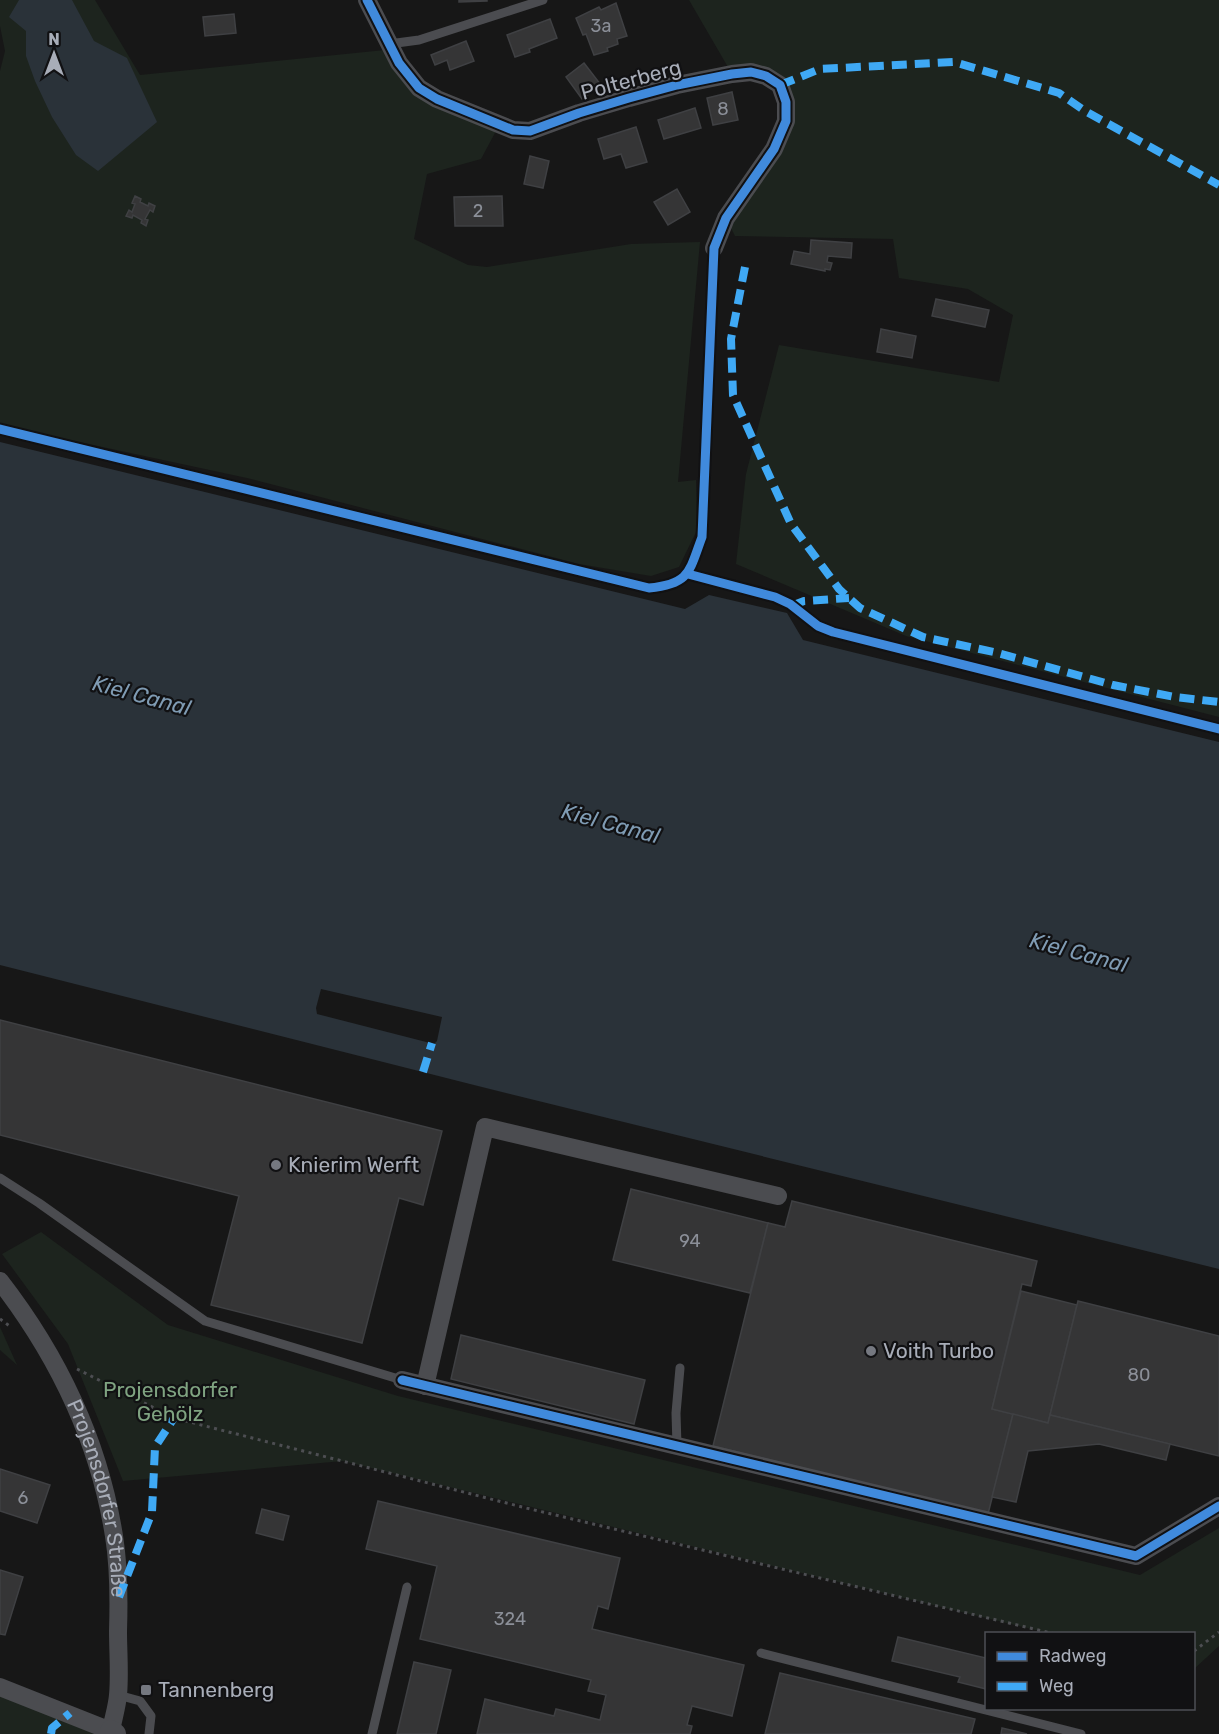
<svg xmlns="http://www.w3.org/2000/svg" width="1219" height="1734" viewBox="0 0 1219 1734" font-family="Rubik,sans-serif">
	<rect width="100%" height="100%" fill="#171717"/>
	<g fill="#1d241e">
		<path d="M0,0h95l45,75 245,-25 10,19 101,62 -15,28 -54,15 -13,65 54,26 19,2 144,-23 69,-2 -22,240 18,-2 1,50 -18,37 -28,9 -72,-12 -332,-86 -247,-53v-354l5,-20 -5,-25z"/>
		<path d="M689,0h530v717l-313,-81 -170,-72 10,-90 33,-129 220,37 14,-67 -45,-26 -69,-11 -6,-39 -158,-3 -9,-18 48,-69 6,-64 -48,-11z"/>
		<path d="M41,1232l127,93 230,71 742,179 79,-47v118l-25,23v-35l-146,-1 -705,-172 -220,20 -55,-137 -66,-90z"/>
		<path d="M0,1327l17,38 -17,-15z"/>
		<path d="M0,1696l98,38h-98z"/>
	</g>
	<g fill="#2a3239">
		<path d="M19,0h53l22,41 33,17 30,64 -59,49 -22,-16 -24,-38 -17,-36 -9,-25v-25l-17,-14z"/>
		<path d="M0,442l685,167 24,-14 78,18 16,27 416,102v527l-745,-184 -474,-120z"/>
	</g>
	<path fill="#171717" d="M321,989l121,28 -5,24 -3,3 -117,-30 -1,-6z"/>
	<g fill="#353536" stroke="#3f4043" stroke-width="1.5">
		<path d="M459,0h28v1l-28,1z"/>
		<path d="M616,3l11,33 -10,3 1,5 -11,4 1,3 -14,4 -8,-21 -3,1 -7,-17 23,-11 2,3z"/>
		<path d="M234,14l2,19 -31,3 -2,-19z"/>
		<path d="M550,19l7,19 -28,11 1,3 -15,5 -8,-22z"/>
		<path d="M466,41l8,20 -24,9 -3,-10 -12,5 -4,-10z"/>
		<path d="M584,63l17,22 -19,14 -16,-22z"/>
		<path d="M732,92l6,28 -25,5 -6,-27z"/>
		<path d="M695,108l6,20 -37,11 -6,-19z"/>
		<path d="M636,127l11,35 -21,6 -5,-14 -17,5 -6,-20z"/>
		<path d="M530,156l19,5 -6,27 -19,-4z"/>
		<path d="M677,189l13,23 -22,13 -14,-23z"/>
		<path d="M135,196l6,3 -1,3 8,4 1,-3 6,3 -2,6 -3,-2 -5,9 3,1 -2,6 -5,-3 1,-3 -9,-5 -1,3 -6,-2 3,-6 3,2 3,-8 -3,-1z"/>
		<path d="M502,196l1,30h-48l-1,-29z"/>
		<path d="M811,240l41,3 -1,15 -23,-2 -1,6 5,1 -2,7 -5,-1v2l-34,-7 3,-13 16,3z"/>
		<path d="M936,299l53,11 -4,17 -53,-11z"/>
		<path d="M881,329l35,7 -4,22 -35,-6z"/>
		<path d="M0,1020l442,111 -19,74 -24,-7 -37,145 -151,-38 28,-109 -239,-61z"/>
		<path d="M631,1189l137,34 -18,70 -137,-33z"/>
		<path d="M792,1201l245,60 -6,25 -9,-2 -30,125 21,5 -25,100 -275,-68 55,-223 17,4z"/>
		<path d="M1021,1291l56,14 -29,118 -56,-14z"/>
		<path d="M1078,1301l141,35v120l-169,-41z"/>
		<path d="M461,1335l184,45 -11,44 -183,-45z"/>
		<path d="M1013,1414l35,9 2,-8 120,29 -4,16 -67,-16 -71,7 -12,51 -24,-5z"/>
		<path d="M0,1469l50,16 -13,38 -37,-12z"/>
		<path d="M378,1501l242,57 -12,51 -10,-3 -6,23 152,36 -12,51 -40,-10 -5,19 5,1 -2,8h-213l8,-35 69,17 2,-7 44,11 6,-25 -18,-4 3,-11 -171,-41 17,-73 -71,-17z"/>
		<path d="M262,1509l27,7 -6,24 -27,-7z"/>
		<path d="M0,1570l23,7 -18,58 -5,-1z"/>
		<path d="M898,1637l88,21v31l-28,-7 2,-5 -68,-16z"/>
		<path d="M414,1662l37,8 -15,64h-39z"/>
		<path d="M780,1673l195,46 -4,15h-206z"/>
		<path d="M1002,1728l25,6h-26z"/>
	</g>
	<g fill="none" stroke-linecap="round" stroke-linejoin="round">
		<g stroke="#4d4e52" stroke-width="3" stroke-dasharray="3 4.5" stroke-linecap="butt">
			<path d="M0,1319l11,8"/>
			<path d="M77,1369l97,49 352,90 529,126"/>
			<path d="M1194,1651l25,-19"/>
		</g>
		<g stroke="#4b4c50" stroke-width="9">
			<path d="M389,44l30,-4 124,-40"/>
			<path d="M0,1178l39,25 166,118 197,59"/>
			<path d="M677,1446l-1,-33 4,-45"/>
			<path d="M761,1653l320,81"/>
			<path d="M118,1695l22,6 11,15 -2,18"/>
			<path d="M372,1734l35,-147"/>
		</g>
		<g stroke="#4b4c50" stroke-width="18">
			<path d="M367,0l32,63 20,25 18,11 76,31 17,1 49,-18 50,-15 48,-13 55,-11 19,-2 15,4 14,9 6,17v19l-12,28 -48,69 -12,30"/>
			<path id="s1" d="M0,1281c58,75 99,160 114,255 5,31 5,64 4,95 0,21 2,43 0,64 -1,12 -5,24 -7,36l-111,-44"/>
			<path d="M402,1380l734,176 83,-50"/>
			<path d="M425,1386l60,-259 293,69"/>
		</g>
		<path stroke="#4b4c50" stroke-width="22" d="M111,1731l4,3"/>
		<g stroke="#3fa9f5" stroke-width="8" stroke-dasharray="15 8" stroke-linecap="butt">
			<path d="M780,85l40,-16 134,-7 105,31 26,18 134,74"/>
			<path d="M745,267l-14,72 2,56 58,129 48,65 21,19 63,29 71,15 119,33 62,12 44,5"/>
			<path d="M791,606l13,-5 45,-3"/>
			<path d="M423,1072l9,-29"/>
			<path d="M119,1597l33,-85 3,-65 19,-29"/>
			<path d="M51,1734l1,-6 18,-15"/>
		</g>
		<defs>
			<g id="cycleway">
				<path d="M0,429l649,159c41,-4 40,-16 53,-51l12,-289 12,-30 48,-69 12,-28v-19l-6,-17 -14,-9 -15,-4 -19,2 -55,11 -48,13 -50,15 -49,18 -17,-1 -76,-31 -18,-11 -20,-25 -32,-63"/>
				<path d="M688,574l87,23 15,7 28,22 15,6 386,97"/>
				<path d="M402,1380l734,176 83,-50"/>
			</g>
		</defs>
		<use href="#cycleway" stroke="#111113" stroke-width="13"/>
		<use href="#cycleway" stroke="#408adc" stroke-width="9"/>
	</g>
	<g fill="#757880" stroke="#111113" stroke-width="2">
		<circle cx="276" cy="1165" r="6"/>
		<circle cx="871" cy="1351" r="6"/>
		<rect x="140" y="1684" width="12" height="12" rx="3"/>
	</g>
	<g text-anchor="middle" stroke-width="4.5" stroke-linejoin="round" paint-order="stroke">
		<g font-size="18" fill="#8b8f98">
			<text x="601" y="32">3a</text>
			<text x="723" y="115">8</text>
			<text x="478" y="217">2</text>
			<text x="690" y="1247">94</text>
			<text x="1139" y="1381">80</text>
			<text x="23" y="1504">6</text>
			<text x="510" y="1625">324</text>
		</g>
		<g font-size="21" fill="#a8adb8" stroke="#111113">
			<text transform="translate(631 80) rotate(-15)" y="7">Polterberg</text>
			<text dy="7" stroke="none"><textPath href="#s1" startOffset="242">Projensdorfer Straße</textPath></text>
		</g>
		<g font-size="21" fill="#a8adb8" stroke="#111113" text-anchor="start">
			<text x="288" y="1172">Knierim Werft</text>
			<text x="883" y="1358">Voith Turbo</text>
			<text x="158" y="1697">Tannenberg</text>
		</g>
		<g font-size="21" fill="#7fa381" stroke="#111113">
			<text x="170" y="1397">Projensdorfer<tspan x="170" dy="24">Gehölz</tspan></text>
		</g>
		<g font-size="22" font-style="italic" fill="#7f9bb3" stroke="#111113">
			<text transform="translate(142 695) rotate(15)" y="8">Kiel Canal</text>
			<text transform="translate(611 823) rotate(15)" y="8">Kiel Canal</text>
			<text transform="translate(1079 952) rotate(15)" y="8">Kiel Canal</text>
		</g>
	</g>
	<rect x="985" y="1632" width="210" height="78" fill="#111113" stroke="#4d4f55" stroke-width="1.5"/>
	<rect x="997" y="1652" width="30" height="9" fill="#408adc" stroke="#4d4f55" stroke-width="1.5"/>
	<text x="1039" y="1662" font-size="18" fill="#a8adb8">Radweg</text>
	<rect x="997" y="1682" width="30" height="9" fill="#3fa9f5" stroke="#4d4f55" stroke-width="1.5"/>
	<text x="1039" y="1692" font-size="18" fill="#a8adb8">Weg</text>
	<g transform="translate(54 54)" stroke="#111113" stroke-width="4.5" paint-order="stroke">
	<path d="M0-4.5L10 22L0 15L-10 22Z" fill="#a8adb8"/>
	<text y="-9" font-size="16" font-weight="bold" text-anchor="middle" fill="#a8adb8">N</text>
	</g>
</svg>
